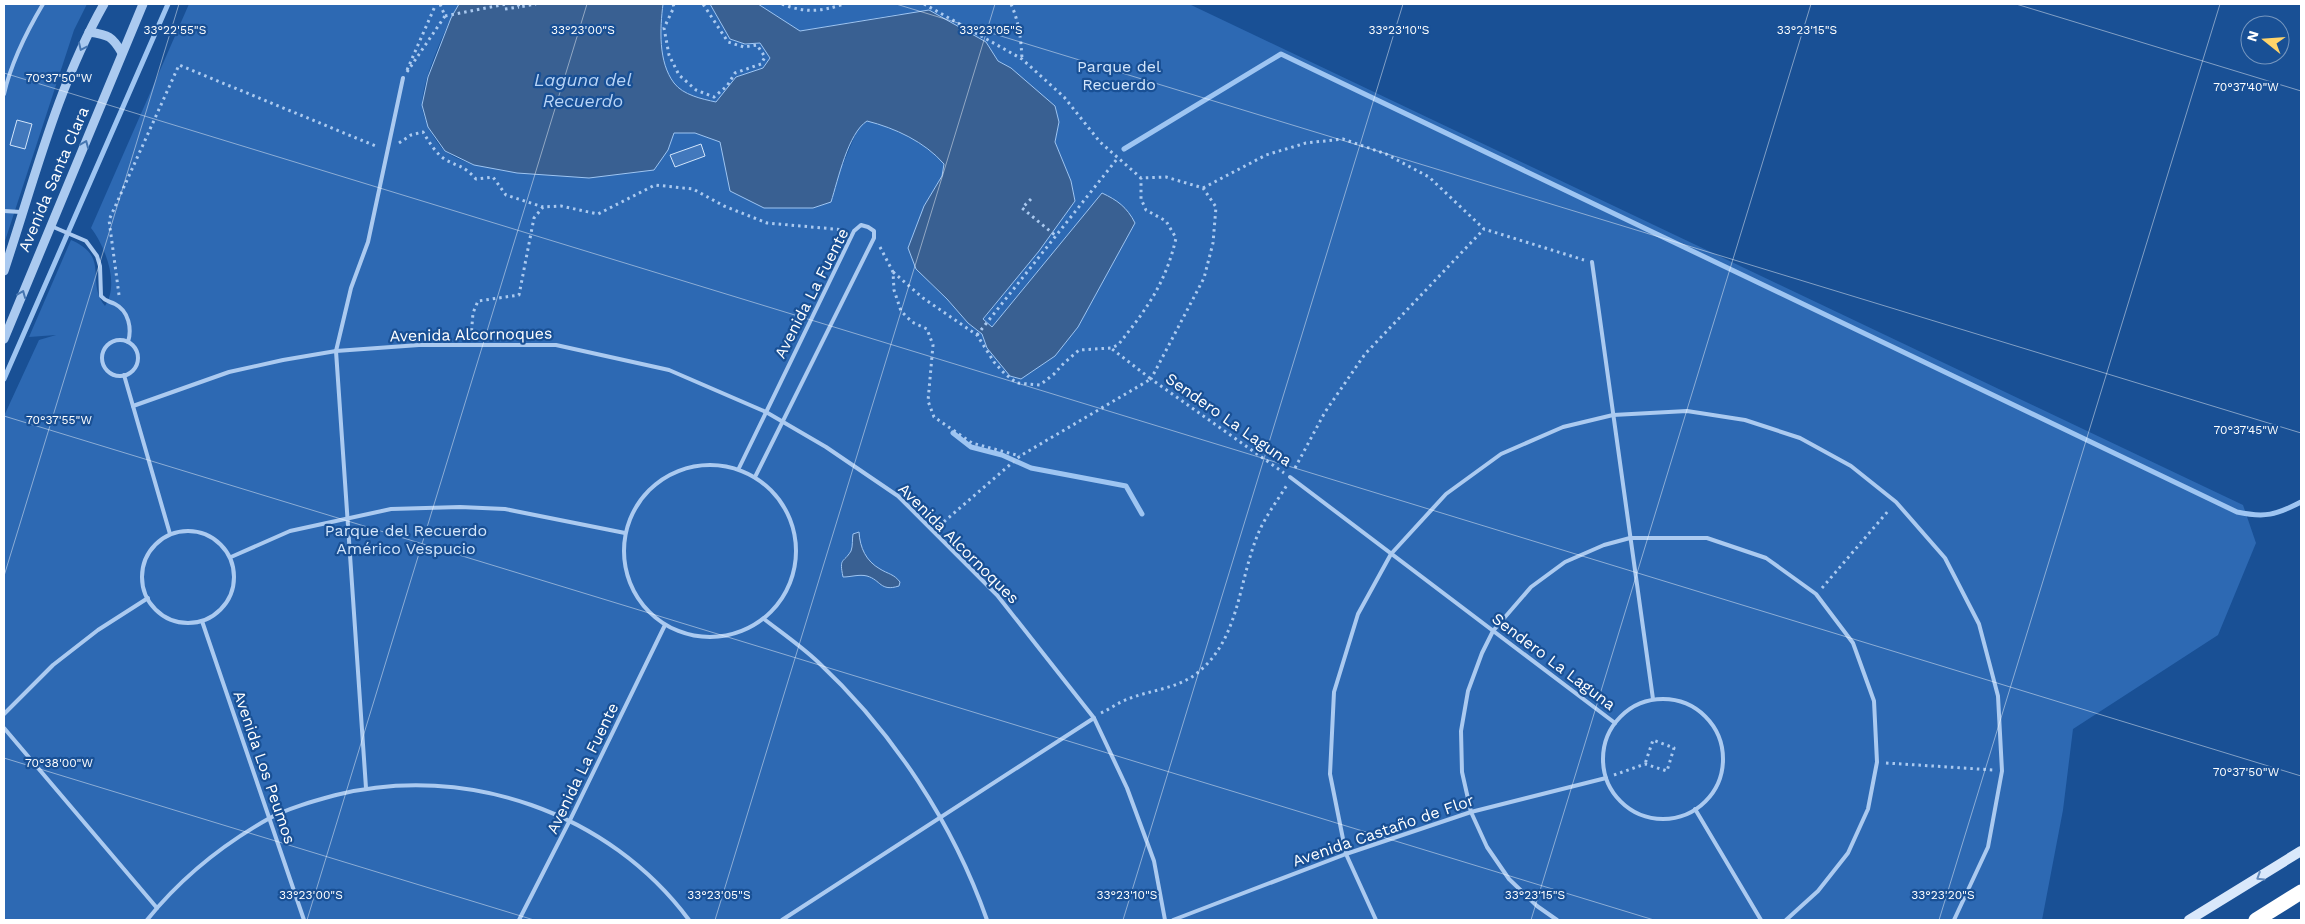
<svg xmlns="http://www.w3.org/2000/svg" width="2305" height="924" viewBox="0 0 2305 924" font-family="'Work Sans',sans-serif">
	<rect width="100%" height="100%" fill="#195095"/>
	<g fill="#2d69b3">
		<path d="M4,4h83l-13,26 -70,214z"/>
		<path d="M189,4h270c-13,22 -37,76 -37,101 0,13 14,39 24,47 8,6 19,9 28,13l194,-15 6,-17h21l25,9 123,22 16,-38 9,-5c27,8 57,21 76,43l-2,12 -18,30 6,77 17,16 21,24 14,11 5,15 91,-22 57,-104 -33,-30 -110,134 -9,-7 56,-69 36,-50 -4,-20 -16,-39 4,-20 -48,-54 -13,-7 -12,-19 -86,-28 -100,17 -42,-27h431l1054,501 13,38 -38,92 -145,94 -10,81 -21,110h-2038v-504l35,-76 17,-5 -27,2 42,-97c40,17 14,41 34,66 15,-22 0,-60 -14,-78z"/>
		<path d="M663,4h47l20,35 15,5 15,-1 10,15 -7,10 -27,10 -20,24c-13,-3 -33,-7 -42,-19 -16,-20 -14,-55 -11,-79z"/>
	</g>
	<g fill="#396092" stroke="#9ec5f2">
		<path d="M459,4h204c-3,24 -5,58 11,79 9,12 28,16 42,19l20,-25 27,-9 7,-10 -10,-15 -15,1 -15,-5 -20,-35h48l42,27 129,-21 57,32 12,19 13,7 44,38 4,16 -4,20 16,39 4,20 -36,50 -56,68 9,8 110,-134c15,7 25,14 33,30l-57,104 -23,29 -34,23 -11,-3 -23,-28 -5,-14 -14,-11 -21,-24 -31,-30 -8,-21 16,-42 18,-30 2,-12c-19,-22 -49,-36 -77,-43 -19,12 -29,59 -36,81l-18,6h-49l-34,-17 -10,-49 -25,-9h-21l-6,17 -14,20 -65,8 -72,-5 -43,-8 -29,-14 -17,-24 -6,-22 6,-28 23,-59z"/>
		<path d="M859,532c1,16 7,29 21,37 8,5 14,5 20,13l-1,4c-19,6 -18,-6 -32,-10 -8,-2 -16,1 -24,1 -4,-20 0,-13 8,-26 2,-5 1,-12 2,-17z"/>
	</g>
	<g fill="none" stroke-linecap="round" stroke-linejoin="round">
		<g stroke="#9ec5f2" stroke-width="5">
			<path d="M1124,149l157,-95 956,458c28,6 39,3 64,-10"/>
			<path d="M4,379l164,-375"/>
			<path d="M953,433l18,14 31,8 29,13 95,18 16,28"/>
		</g>
	</g>
	<g fill="#4278bc" stroke="#d2e5fb">
		<path d="M17,120l15,4 -7,25 -15,-4z"/>
		<path d="M701,144l4,12 -30,11 -5,-12z"/>
	</g>
	<g fill="none" stroke-linecap="round" stroke-linejoin="round">
		<g stroke="#abcaf0" stroke-width="3" stroke-dasharray="2.5 4" stroke-linecap="butt">
			<path d="M518,4l1,3 17,-3"/>
			<path d="M673,4l1,3 -10,21 5,27 10,20 17,15 18,7 13,-11 8,-13 26,-9 4,-7 -8,-12 -13,2 -16,-5 -25,-38"/>
			<path d="M782,4c23,9 38,8 62,0"/>
			<path d="M924,4l98,55 42,38 36,45 41,36 25,-1 37,11 13,19 -3,36 -9,35 -53,101 133,94"/>
			<path d="M1011,4c8,18 10,35 11,55"/>
			<path d="M505,9l14,-2"/>
			<path d="M445,16l61,-12"/>
			<path d="M407,70l29,-66"/>
			<path d="M407,72l38,-56 -5,-12"/>
			<path d="M399,143l12,-8 12,-3c6,10 13,22 23,28 15,8 17,5 30,19l17,-2 13,18 37,12"/>
			<path d="M1203,188l63,-33 40,-12 37,-4 43,15 43,23 55,52 100,31"/>
			<path d="M1031,199l-9,9 34,28"/>
			<path d="M880,247l13,25 1,18 7,21 11,11 15,7 6,16 -5,56 6,16 38,26 48,13"/>
			<path d="M893,272l30,26 54,37 17,27 11,12 12,9 23,2 14,-11 10,-11 15,-13 32,-2 7,-3c28,-35 48,-62 58,-107l-10,-17 -20,-11 -5,-11v-21"/>
			<path d="M119,295l-10,-75 70,-155 199,82"/>
			<path d="M977,335l140,-176"/>
			<path d="M471,337l2,-24 5,-12 41,-6 15,-77 9,-11 18,-1 37,8 57,-29 38,4 31,17 43,17 78,7"/>
			<path d="M1295,468l30,-56 40,-58 119,-125"/>
			<path d="M939,526l81,-70 131,-77 -39,-30"/>
			<path d="M1822,588l67,-78"/>
			<path d="M1101,713c9,-4 18,-11 27,-14 22,-9 48,-10 68,-25 44,-34 42,-92 62,-140 7,-17 19,-33 29,-49"/>
			<path d="M1886,763l108,7"/>
			<path d="M1614,775l31,-11 22,7 7,-23 -21,-8 -8,24"/>
		</g>
		<g stroke="#abcaf0" stroke-width="4">
			<path d="M4,94c7,-31 23,-63 39,-90"/>
			<path d="M4,211l17,1"/>
			<path d="M51,226l35,15 11,15 3,10 1,30c5,6 8,5 14,8 14,7 17,25 13,38"/>
			<path d="M1592,262l61,437"/>
			<circle cx="120" cy="358" r="18"/>
			<path d="M124,375l46,159"/>
			<path d="M133,406l96,-34 54,-12 53,-9 83,-6h137l113,25 97,42 60,35 72,49 99,99 97,123 33,70 27,73 11,59"/>
			<circle cx="710" cy="551" r="86"/>
			<path d="M739,468l115,-237 7,-6 7,2 6,4v7l-118,237"/>
			<path d="M1290,477l325,246"/>
			<circle cx="188" cy="577" r="46"/>
			<path d="M231,557l59,-26 101,-22 69,-2 45,2 120,24"/>
			<path d="M764,619c18,14 37,27 54,43 75,70 135,161 169,258"/>
			<path d="M202,621l102,299"/>
			<circle cx="1663" cy="759" r="60"/>
			<path d="M4,714l49,-49 45,-35 50,-32"/>
			<path d="M4,728l153,180"/>
			<path d="M366,788l-30,-437 15,-63 17,-46 35,-164"/>
			<path d="M1695,809l66,111"/>
			<path d="M147,920c33,-41 75,-75 121,-101 20,-11 46,-18 68,-24 130,-32 273,17 353,125"/>
			<path d="M519,920l51,-100 95,-195"/>
			<path d="M782,920l312,-202"/>
			<path d="M1173,920l173,-66 125,-42 135,-34"/>
			<path d="M1376,920l-30,-66 -16,-80 4,-82 24,-78 33,-60 55,-60 55,-40 62,-27 50,-12 74,-4 58,9 55,18 51,28 45,36 49,56 34,66 19,72 4,75 -14,76 -34,73"/>
			<path d="M1557,920l-20,-14 -28,-27 -22,-32 -16,-35 -9,-40 -1,-41 7,-40 14,-38 11,-22 38,-44 34,-25 39,-17 26,-7h77l59,20 50,36 37,49 21,58 3,61 -9,47 -20,44 -30,38 -32,29"/>
		</g>
		<g stroke="#abcaf0" stroke-width="9">
			<path d="M89,32c20,3 23,4 33,21"/>
			<path d="M4,271c30,-90 53,-184 100,-267"/>
			<path d="M4,339l139,-335"/>
		</g>
		<path stroke="#d9e8fb" stroke-width="10" d="M2189,920l112,-69"/>
		<path stroke="#fff" stroke-width="15" d="M2256,920l45,-28"/>
	</g>
	<defs><path id="oneway-chevron" d="M-2-3.5L2.5 0L-2 3.5" fill="none" stroke-width="1.6" stroke-linecap="round" stroke-linejoin="round" transform="scale(1.25)"/></defs>
	<g stroke="#4575b0">
		<use href="#oneway-chevron" transform="translate(82 47) rotate(115)"/>
		<use href="#oneway-chevron" transform="translate(85 144) rotate(-67)"/>
		<use href="#oneway-chevron" transform="translate(22 294) rotate(-68)"/>
	</g>
	<use stroke="#668dbe" href="#oneway-chevron" transform="translate(2260 877) rotate(148)"/>
	<path fill="none" stroke="#fff" stroke-width="1" stroke-opacity="0.45" d="M896,4l1405,429M2016,4l285,87M4,73l2297,703M4,416l1650,504M4,576l175,-572M4,758l530,162M307,920l280,-916M715,920l280,-916M1123,920l280,-916M1531,920l280,-916M1939,920l281,-916"/>
	<g text-anchor="middle" stroke-width="4.5" stroke-linejoin="round" paint-order="stroke">
		<g font-size="16" fill="#d2e5fb" stroke="#195095">
			<text x="1119" y="72">Parque del<tspan x="1119" dy="18">Recuerdo</tspan></text>
			<text x="406" y="536">Parque del Recuerdo<tspan x="406" dy="18">Américo Vespucio</tspan></text>
		</g>
		<g font-size="16" fill="#fff" stroke="#195095">
			<text transform="translate(53 179) rotate(-67)" y="6">Avenida Santa Clara</text>
			<text transform="translate(811 293) rotate(-63)" y="6">Avenida La Fuente</text>
			<text transform="translate(471 334) rotate(-1)" y="6">Avenida Alcornoques</text>
			<text transform="translate(1229 419) rotate(35)" y="6">Sendero La Laguna</text>
			<text transform="translate(959 543) rotate(45)" y="6">Avenida Alcornoques</text>
			<text transform="translate(1554 661) rotate(37)" y="6">Sendero La Laguna</text>
			<text transform="translate(265 767) rotate(71)" y="6">Avenida Los Peumos</text>
			<text transform="translate(582 768) rotate(-64)" y="6">Avenida La Fuente</text>
			<text transform="translate(1383 830) rotate(-19)" y="6">Avenida Castaño de Flor</text>
		</g>
		<g font-size="18" font-style="italic" fill="#b8d4f7" stroke="#195095">
			<text x="583" y="86">Laguna del<tspan x="583" dy="21">Recuerdo</tspan></text>
		</g>
	</g>
	<g font-size="12" text-anchor="middle" fill="#fff" stroke="#195095" stroke-width="4.5" stroke-linejoin="round" paint-order="stroke">
		<text x="175" y="34">33°22'55"S</text>
		<text x="583" y="34">33°23'00"S</text>
		<text x="991" y="34">33°23'05"S</text>
		<text x="1399" y="34">33°23'10"S</text>
		<text x="1807" y="34">33°23'15"S</text>
		<text x="59" y="82">70°37'50"W</text>
		<text x="2246" y="91">70°37'40"W</text>
		<text x="59" y="424">70°37'55"W</text>
		<text x="2246" y="434">70°37'45"W</text>
		<text x="59" y="767">70°38'00"W</text>
		<text x="2246" y="776">70°37'50"W</text>
		<text x="311" y="899">33°23'00"S</text>
		<text x="719" y="899">33°23'05"S</text>
		<text x="1127" y="899">33°23'10"S</text>
		<text x="1535" y="899">33°23'15"S</text>
		<text x="1943" y="899">33°23'20"S</text>
	</g>
	<rect width="2305" height="924" fill="none" stroke="#ffffff" stroke-width="10"/>
	<g transform="translate(2265 40) rotate(287)"><circle r="24" fill="#195095" stroke="#7596bf"/>
	<path d="M0-4L9 19L0 12L-9 19Z" fill="#ffd46a"/>
	<text y="-8" font-size="14" font-weight="bold" text-anchor="middle" fill="#ffffff">N</text>
	</g>
</svg>
